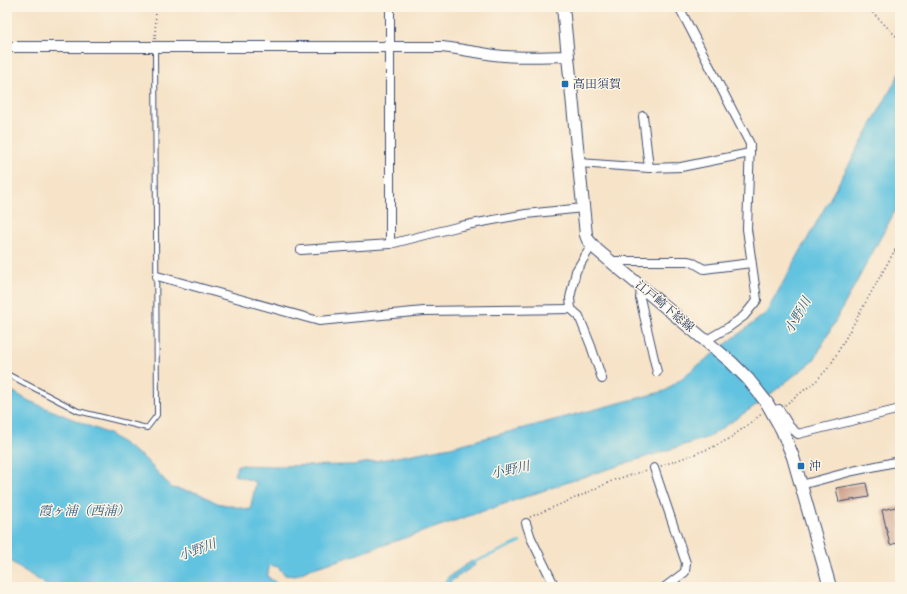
<svg xmlns="http://www.w3.org/2000/svg" width="907" height="594" viewBox="0 0 907 594" font-family="Alegreya,'Noto Serif JP',serif">
	<rect width="100%" height="100%" fill="#fcf5e5"/>
	<filter id="ink" filterUnits="userSpaceOnUse"><feTurbulence type="fractalNoise" baseFrequency=".025" numOctaves="2"/><feDisplacementMap in="SourceGraphic" scale="8" xChannelSelector="R" yChannelSelector="G"/><feConvolveMatrix kernelMatrix="1 2 1 2 8 2 1 2 1" color-interpolation-filters="sRGB"/></filter>
	<filter id="wash" filterUnits="userSpaceOnUse"><feTurbulence type="fractalNoise" baseFrequency=".012" numOctaves="4" result="noise"/><feDisplacementMap in="SourceGraphic" scale="16" xChannelSelector="R" yChannelSelector="G"/><feGaussianBlur stdDeviation="0.9" result="paint"/><feColorMatrix in="noise" values="0 0 0 0 0 0 0 0 0 0 0 0 0 0 0 0 0 1.4 0 .05"/><feComposite in="paint" operator="in"/></filter>
	<g filter="url(#wash)">
		<rect width="100%" height="100%" fill="#f6e3c8"/>
		<g fill="#62c3e0" stroke="#3e799f">
			<path d="M900,73v129l-86,158 -55,43 -50,34 -126,40 -234,80 -39,12 -15,7 -10,-1 -7,-8 -8,-2 -3,11 14,11h-232l-42,-28v-171l22,13 82,34 34,24 27,29 26,5 19,10 33,7 6,-28 -22,-7 4,-10 32,1 83,-1 98,-18 214,-56 101,-78z"/>
			<path d="M472,561l3,4 -24,16 -4,6h-5l6,-10z"/>
		</g>
		<g fill="none" stroke-linecap="round" stroke-linejoin="round">
			<path stroke="#62c3e0" stroke-width="2" d="M472,563l48,-21"/>
		</g>
		<g id="blocks">
			<g fill="#c99a85">
				<path d="M866,483l3,14 -30,5 -3,-14z"/>
				<path d="M900,506v36l-10,3 -8,-35z"/>
			</g>
		</g>
	</g>
	<g filter="url(#ink)">
		<use href="#blocks" fill-opacity="0" stroke="#3c4a6e" stroke-width="1"/>
		<g fill="none" stroke-linecap="round" stroke-linejoin="round">
			<defs>
				<path id="service" d="M7,374l71,37 69,17 10,-13 -2,-368"/>
				<g id="minor">
					<path d="M390,7v237"/>
					<path d="M679,7l71,137 -3,85 10,71 -13,16 -15,11 -24,14"/>
					<path d="M643,116l6,52"/>
					<path d="M579,163l70,5 32,-1 69,-14"/>
					<path d="M592,245l-16,26 -6,27 1,11 8,7 12,30 11,33"/>
					<path d="M301,250l89,-6 71,-18 65,-12 57,-6"/>
					<path d="M610,261h77l5,1 12,7 47,-6"/>
					<path d="M157,276l162,45 105,-10 147,-2"/>
					<path d="M641,286l-1,12 17,74"/>
					<path d="M771,411l8,-2 11,18 8,7 102,-25"/>
					<path d="M654,468l32,95 -1,9 -20,15"/>
					<path d="M801,485l52,-14 47,-10"/>
					<path d="M526,523l5,15 24,49"/>
				</g>
				<path id="tertiary" d="M7,47h435c17,2 34,5 52,8 24,3 49,2 74,1"/>
				<path id="secondary" d="M563,7l23,228 2,5 9,10 134,112 17,17 19,24 15,27 11,27 37,130"/>
			</defs>
			<use href="#service" stroke="#3c4a6e" stroke-width="6"/>
			<use href="#minor" stroke="#3c4a6e" stroke-width="10"/>
			<use href="#tertiary" stroke="#3c4a6e" stroke-width="12"/>
			<use href="#secondary" stroke="#3c4a6e" stroke-width="14"/>
			<g stroke="#3c4a6e" stroke-width="1.5" stroke-dasharray="1 3" stroke-linecap="butt">
				<path d="M867,7l29,29 4,-6"/>
				<path d="M155,39l1,-32"/>
				<path d="M895,251l5,10"/>
				<path d="M785,405l31,-24 14,-15 70,-125"/>
				<path d="M661,466l50,-18 18,-9 34,-26"/>
				<path d="M530,517l50,-21 34,-16 33,-10"/>
			</g>
			<use href="#service" stroke="#fff" stroke-width="4"/>
			<use href="#minor" stroke="#fff" stroke-width="8"/>
			<use href="#tertiary" stroke="#fff" stroke-width="10"/>
			<use href="#secondary" stroke="#fff" stroke-width="12"/>
		</g>
	</g>
	<g fill="#1f6fb2" stroke="#fcf5e5" stroke-width="1.5">
		<rect x="561" y="80" width="8" height="8" rx="2"/>
		<rect x="797" y="462" width="8" height="8" rx="2"/>
	</g>
	<g text-anchor="middle" stroke-width="3" stroke-linejoin="round" paint-order="stroke">
		<g font-size="12" fill="#1b2f5e" stroke="#fcf5e5" text-anchor="start">
			<text x="573" y="88">高田須賀</text>
			<text x="809" y="470">沖</text>
		</g>
		<g font-size="12" fill="#1b2f5e" stroke="#fcf5e5">
			<text transform="translate(665 306) rotate(40)" y="4">江戸崎下総線</text>
		</g>
		<g font-size="13" font-style="italic" fill="#305b85" stroke="#fcf5e5">
			<text transform="translate(797 315) rotate(-60)" y="5">小野川</text>
			<text transform="translate(510 469) rotate(-12)" y="5">小野川</text>
			<text x="84" y="515">霞ヶ浦（西浦）</text>
			<text transform="translate(197 549) rotate(-20)" y="5">小野川</text>
		</g>
	</g>
	<rect width="907" height="594" fill="none" stroke="#fcf5e5" stroke-width="24"/>
</svg>
